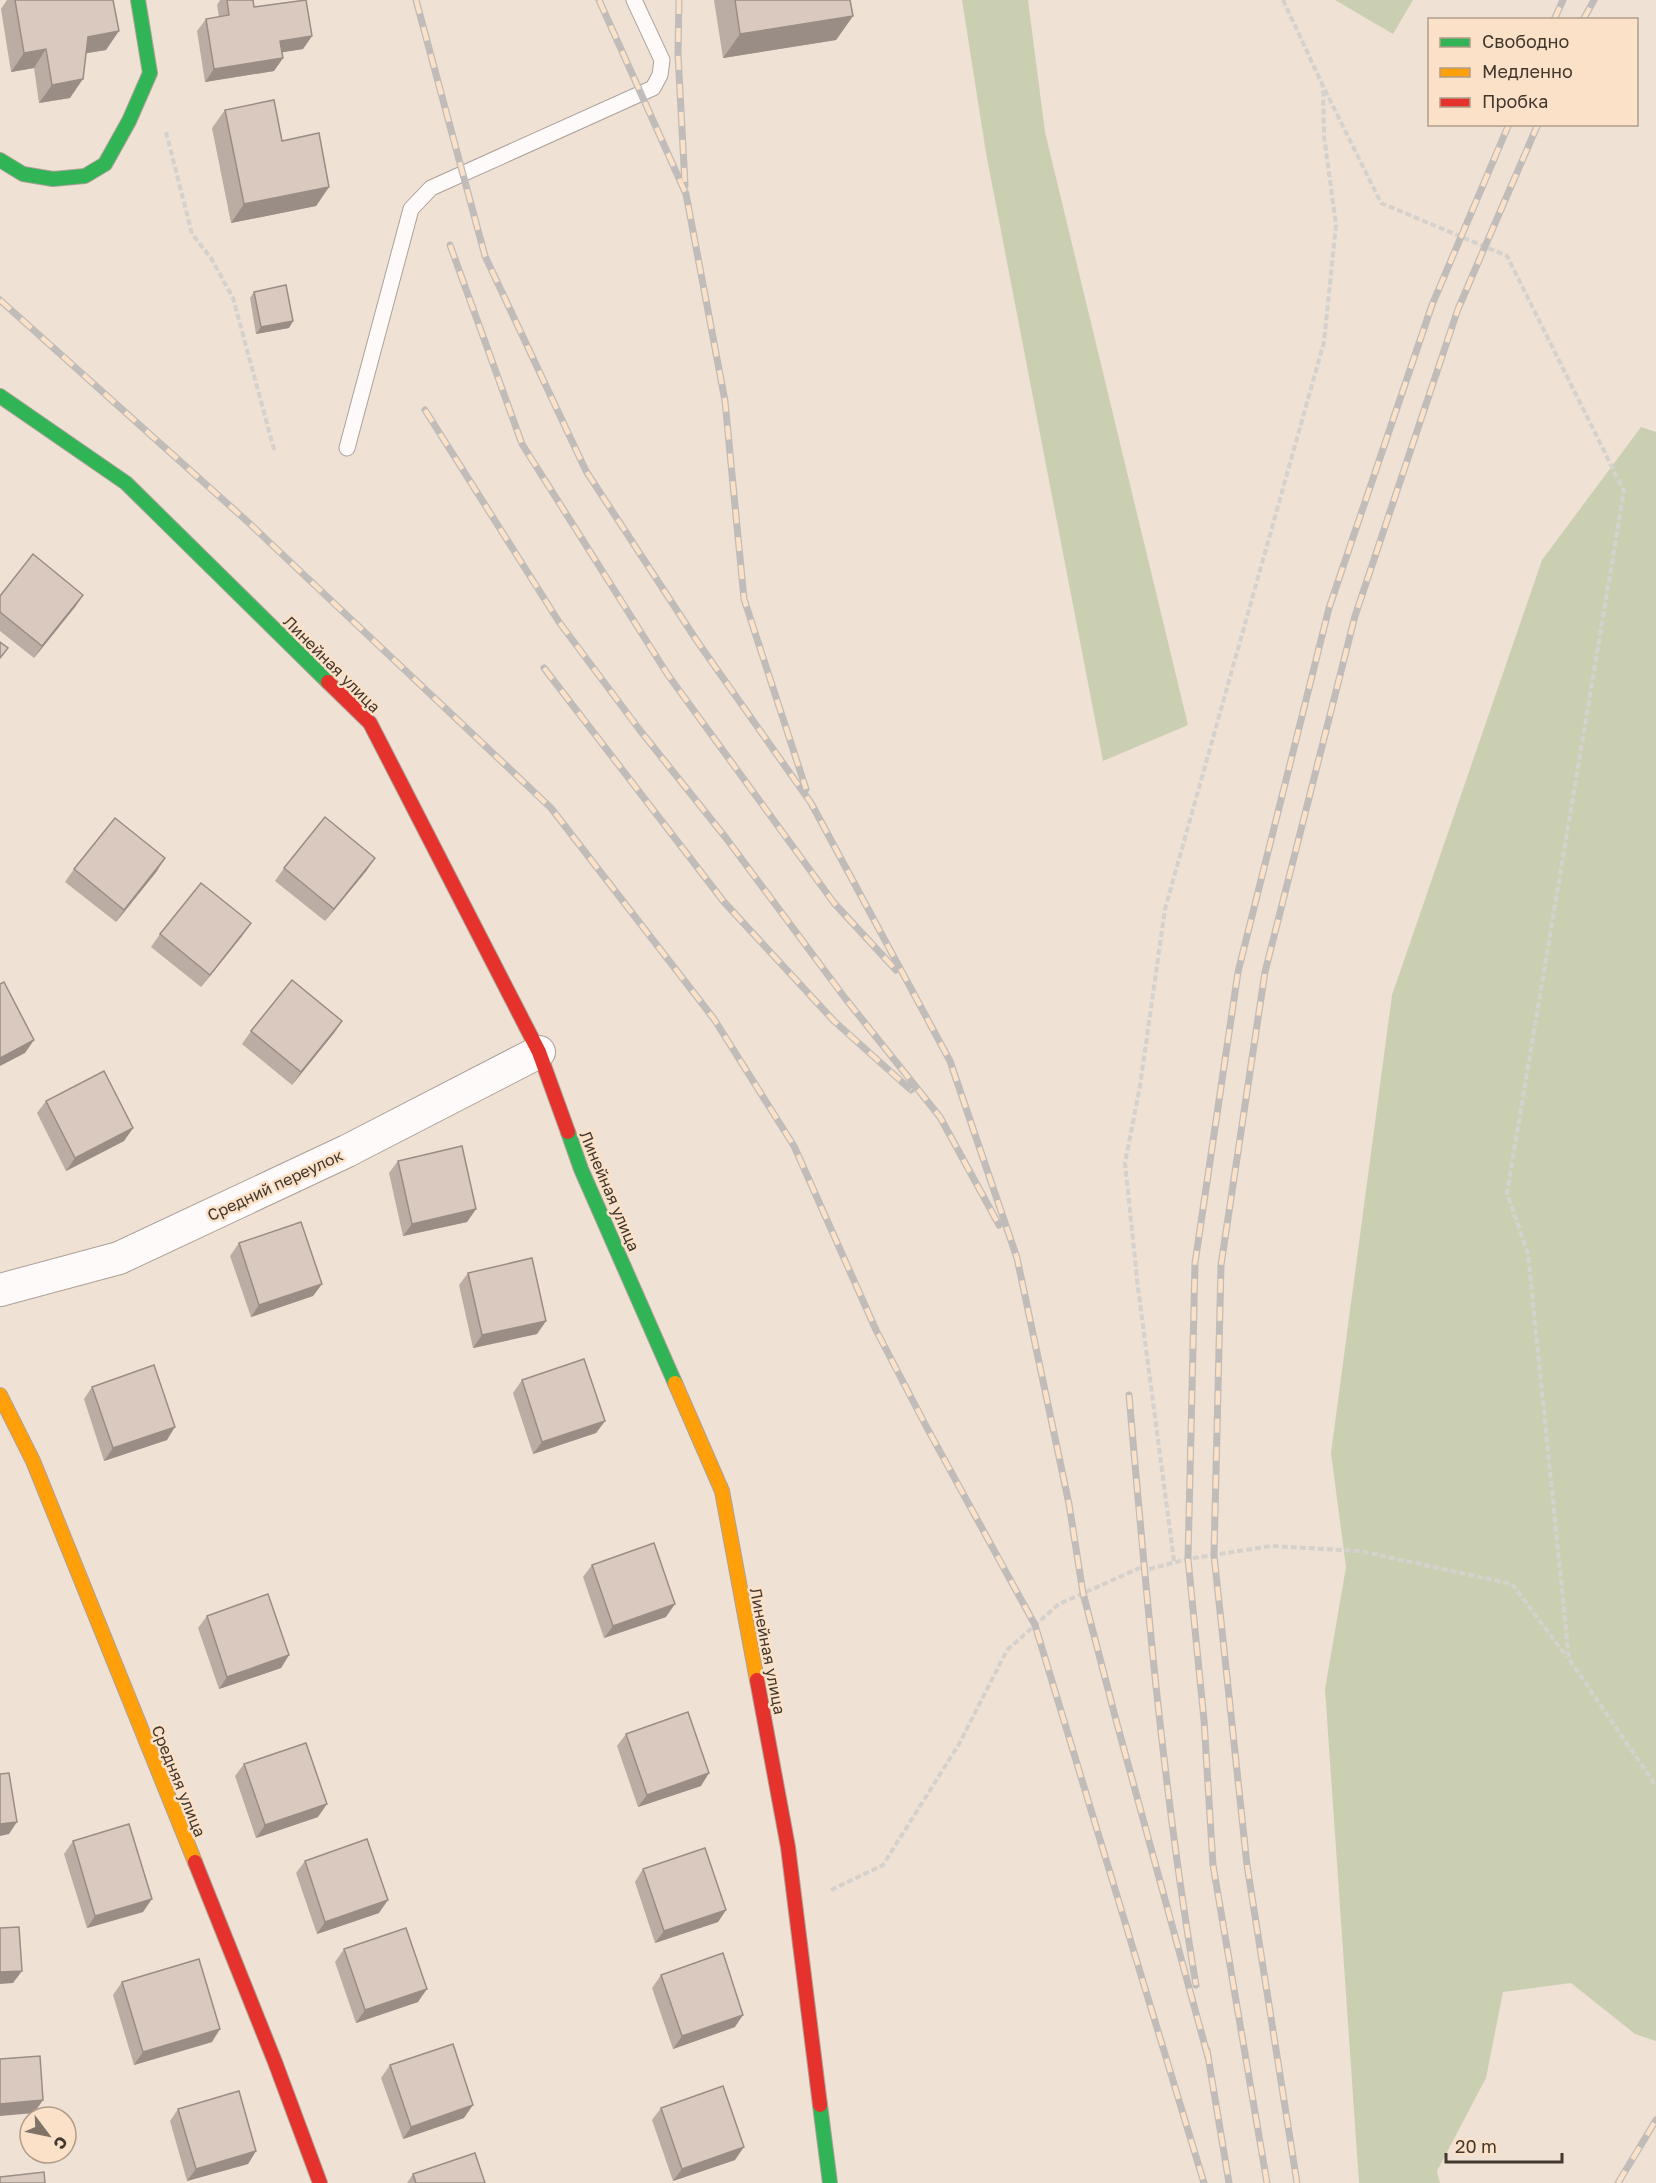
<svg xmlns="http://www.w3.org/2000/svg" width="1656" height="2183" viewBox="0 0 1656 2183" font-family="'Golos Text',sans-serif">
	<rect width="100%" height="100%" fill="#efe1d4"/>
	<g fill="#cbcfb2">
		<path d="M962,0h66l17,132 143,593 -85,36 -117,-608z"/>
		<path d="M1335,0h78l-20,34z"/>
		<path d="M1641,427l15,5v1609l-21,-7 -64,-51 -68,9 -17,86 -49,93 3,12h-81l-34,-494 21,-122 -15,-114 61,-458 150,-435z"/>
	</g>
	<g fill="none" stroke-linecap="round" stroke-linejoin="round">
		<defs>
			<path id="lane" d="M347,448l64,-239 20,-21 222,-100 7,-13 2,-15 -28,-60"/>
			<path id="street" d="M0,1290l119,-32 228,-107 192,-99"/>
			<g id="fast">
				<path d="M0,160l23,14 30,5 32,-3 20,-12 24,-43 21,-48 -12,-73"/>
				<path d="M0,396l126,87 202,199"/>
				<path d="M568,1132l13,37 94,214"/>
				<path d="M820,2105l10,78"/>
			</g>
			<g id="slow">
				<path d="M675,1383l47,108 35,189"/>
				<path d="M0,1395l33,66 162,401"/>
			</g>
			<g id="jam">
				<path d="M328,682l42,41 169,329 29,80"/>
				<path d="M757,1680l31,167 32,258"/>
				<path d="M195,1862l80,200 45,121"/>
			</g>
		</defs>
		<use href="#lane" stroke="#aca198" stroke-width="17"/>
		<use href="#street" stroke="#aca198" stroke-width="34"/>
		<use href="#fast" stroke="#aca198" stroke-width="16"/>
		<use href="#slow" stroke="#aca198" stroke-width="16"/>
		<use href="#jam" stroke="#aca198" stroke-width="16"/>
		<g stroke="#d5d1cd" stroke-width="4" stroke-dasharray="6 3" stroke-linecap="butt">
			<path d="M1283,0l40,86 58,117 126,53 117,235 -117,702 21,61 41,405 87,127"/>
			<path d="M166,132l26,102 19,24 22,40 42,155"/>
			<path d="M1174,1561l-36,-273 -13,-125 15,-77 25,-177 159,-567 12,-117 -12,-89 -1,-47"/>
			<path d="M831,1890l52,-25 76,-121 48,-94 52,-46 85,-38 1,4 43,-11 83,-13 89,5 152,33 55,73"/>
		</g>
		<use href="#lane" stroke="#fdfaf9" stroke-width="15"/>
		<use href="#street" stroke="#fdfaf9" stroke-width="32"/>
		<use href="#fast" stroke="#30b455" stroke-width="14"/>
		<use href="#slow" stroke="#ff9f0a" stroke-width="14"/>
		<use href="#jam" stroke="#e5322d" stroke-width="14"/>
		<defs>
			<g id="rail">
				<path d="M416,0l69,256 101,215 111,170 114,162 139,258 67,197 52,246 14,89 33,127 92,337"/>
				<path d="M599,0l87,194 39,207 19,198 62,190"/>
				<path d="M679,0l-1,54 7,131"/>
				<path d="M1554,20l9,-20"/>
				<path d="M1583,20l11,-20"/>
				<path d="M450,245l72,199 146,231 166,228 62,67"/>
				<path d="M0,300l249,223 302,285 163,211 80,127 82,184 50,96 109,199 169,558"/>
				<path d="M425,410l134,212 80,107 87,109 119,160 95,119 59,108"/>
				<path d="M544,668l180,234 110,119 77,69"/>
				<path d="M1129,1395c17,197 34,395 67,590"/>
				<path d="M1207,2050l22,133"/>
				<path d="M1267,2183l-54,-318 -9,-145 -16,-161 7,-296 43,-291 91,-364 103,-303 77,-181"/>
				<path d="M1297,2183l-50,-318 -33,-310 7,-290 44,-293 90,-356 103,-307 80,-185"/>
				<path d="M1618,2183l38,-63"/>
			</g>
		</defs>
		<use href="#rail" stroke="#c0bcb9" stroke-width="7"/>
		<use href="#rail" stroke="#fbe1c8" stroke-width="4.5" stroke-dasharray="14" stroke-linecap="butt"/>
	</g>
	<g fill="#bbada3">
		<path d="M7,0h8l91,50 -20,3 -16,45 -31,5 -5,-35 -23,4 -10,-63z"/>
		<path d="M220,0h33l1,7 58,29 -9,13 -21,3 1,6 -9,13 -69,11 -8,-51 9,-12 13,-2 -2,-12z"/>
		<path d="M714,0h136l3,16 -17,24 -113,18z"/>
		<path d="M225,110l57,31 47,46 -13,19 -85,17 -19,-95z"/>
		<path d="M254,292l39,29 -4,7 -33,6 -6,-36z"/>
		<path d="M83,595l-8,12 -41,51 -34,-27v-35z"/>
		<path d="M284,868l83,2 -42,51 -50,-40z"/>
		<path d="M74,869l83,2 -41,51 -51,-40z"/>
		<path d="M160,934l82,2 -41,51 -50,-40z"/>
		<path d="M342,1021l-8,12 -42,52 -50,-41 9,-13z"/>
		<path d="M46,1101l87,27 -9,13 -58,30 -29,-58z"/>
		<path d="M398,1161l78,48 -9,13 -64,14 -14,-63z"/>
		<path d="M239,1243l83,41 -9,12 -62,21 -21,-61z"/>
		<path d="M468,1273l78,48 -9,13 -64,14 -14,-63z"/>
		<path d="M522,1380l83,41 -9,12 -63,21 -20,-61z"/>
		<path d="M92,1387l75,53 -63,21 -20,-62z"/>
		<path d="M592,1565l74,52 -62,21 -21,-61z"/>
		<path d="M207,1616l82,39 -8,13 -62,21 -21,-61z"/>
		<path d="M626,1734l75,52 -63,21 -21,-61z"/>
		<path d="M244,1764l74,53 -62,21 -21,-62z"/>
		<path d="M73,1841l70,71 -56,16 -23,-74z"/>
		<path d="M305,1861l74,52 -62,21 -21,-61z"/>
		<path d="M643,1869l83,41 -8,12 -63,21 -20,-61z"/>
		<path d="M344,1949l74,53 -62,21 -21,-61z"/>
		<path d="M661,1975l74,52 -62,22 -21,-61z"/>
		<path d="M122,1982l90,60 -78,23 -21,-70z"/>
		<path d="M390,2065l74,53 -61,21 -22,-61z"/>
		<path d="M661,2108l74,52 -62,21 -21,-61z"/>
		<path d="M178,2109l78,42 -8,13 -61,17 -17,-60z"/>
		<path d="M413,2174l72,9h-78z"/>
	</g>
	<g fill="#998d85">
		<path d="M853,16l-17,24 -113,18 17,-24z"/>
		<path d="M119,31l-13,19 -30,5 12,-18z"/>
		<path d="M312,36l-9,13 -31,5 8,-13z"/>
		<path d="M46,49l-12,19 -23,4 13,-19z"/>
		<path d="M283,58l-9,13 -69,11 9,-13z"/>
		<path d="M83,79l-13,19 -31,5 13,-18z"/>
		<path d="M329,187l-13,19 -85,17 13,-19z"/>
		<path d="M293,321l-4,7 -33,6 5,-7z"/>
		<path d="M83,595l-8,12 -41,51 8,-12z"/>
		<path d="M165,858l-8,13 -41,51 8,-12z"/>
		<path d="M375,858l-8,12 -42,51 9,-12z"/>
		<path d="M251,923l-9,13 -41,51 9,-12z"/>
		<path d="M342,1021l-8,12 -42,52 9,-13z"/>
		<path d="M34,1040l-9,13 -25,13v-8z"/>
		<path d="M133,1128l-9,13 -58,30 9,-13z"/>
		<path d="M476,1209l-9,13 -64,14 9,-12z"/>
		<path d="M322,1284l-9,12 -62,21 8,-12z"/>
		<path d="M546,1321l-9,13 -64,14 9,-13z"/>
		<path d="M605,1421l-9,12 -63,21 9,-12z"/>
		<path d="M175,1427l-8,13 -63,21 9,-13z"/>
		<path d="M675,1604l-9,13 -62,21 9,-12z"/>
		<path d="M289,1655l-8,13 -62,21 8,-12z"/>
		<path d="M709,1773l-8,13 -63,21 9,-12z"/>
		<path d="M327,1804l-9,13 -62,21 9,-13z"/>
		<path d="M17,1822l-8,12 -9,2v-12z"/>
		<path d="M152,1899l-9,13 -56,16 8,-12z"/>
		<path d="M388,1900l-9,13 -62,21 8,-12z"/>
		<path d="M726,1910l-8,12 -63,21 9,-12z"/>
		<path d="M22,1971l-9,12 -13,1v-12z"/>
		<path d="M427,1989l-9,13 -62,21 9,-13z"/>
		<path d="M743,2015l-8,12 -62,22 9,-13z"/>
		<path d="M220,2029l-8,13 -78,23 9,-13z"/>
		<path d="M43,2100l-9,13 -34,3v-12z"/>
		<path d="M473,2105l-9,13 -61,21 8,-12z"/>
		<path d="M744,2147l-9,13 -62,21 9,-12z"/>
		<path d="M256,2151l-8,13 -61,17 9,-12z"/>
	</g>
	<g fill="#dac9be" stroke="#998d85" stroke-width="1.5">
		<path d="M15,0h98l6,31 -31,6 -5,42 -31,6 -6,-36 -22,4z"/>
		<path d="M227,0h26l1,7 52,-7 6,36 -32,5 3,17 -69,11 -8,-50 23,-4z"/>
		<path d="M735,0h115l3,16 -113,18z"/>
		<path d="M274,100l8,41 37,-8 10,54 -85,17 -19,-94z"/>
		<path d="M286,285l7,36 -32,6 -7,-35z"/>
		<path d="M33,554l50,41 -41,51 -42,-34v-16z"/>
		<path d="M0,642l8,6 -8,10z"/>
		<path d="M325,817l50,41 -41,51 -50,-41z"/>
		<path d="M115,818l50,40 -41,52 -50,-41z"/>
		<path d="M201,883l50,40 -41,52 -50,-41z"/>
		<path d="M292,980l50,41 -41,51 -50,-41z"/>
		<path d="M4,982l30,58 -34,18v-74z"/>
		<path d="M104,1071l29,57 -58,30 -29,-57z"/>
		<path d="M462,1146l14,63 -64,15 -14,-63z"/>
		<path d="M301,1222l21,62 -63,21 -20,-62z"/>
		<path d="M532,1258l14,63 -64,14 -14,-62z"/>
		<path d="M584,1359l21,62 -63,21 -20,-62z"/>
		<path d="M154,1365l21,62 -62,21 -21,-61z"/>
		<path d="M654,1543l21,61 -62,22 -21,-61z"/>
		<path d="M268,1594l21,61 -62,22 -20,-61z"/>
		<path d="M688,1712l21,61 -62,22 -21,-61z"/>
		<path d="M306,1743l21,61 -62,21 -21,-61z"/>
		<path d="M9,1773l8,49 -17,2v-50z"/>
		<path d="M129,1824l23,75 -57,17 -22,-75z"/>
		<path d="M367,1839l21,61 -63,22 -20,-61z"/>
		<path d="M705,1848l21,62 -62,21 -21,-62z"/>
		<path d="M19,1927l3,44 -22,1v-44z"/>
		<path d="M406,1928l21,61 -62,21 -21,-61z"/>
		<path d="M723,1953l20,62 -61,21 -21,-61z"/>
		<path d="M199,1959l21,70 -77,23 -21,-70z"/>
		<path d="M453,2044l20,61 -62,22 -21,-62z"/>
		<path d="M40,2056l3,44 -43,4v-45z"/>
		<path d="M723,2086l21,61 -62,22 -21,-61z"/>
		<path d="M239,2091l17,60 -60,18 -18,-60z"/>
		<path d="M475,2153l10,30h-69l-3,-9z"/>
		<path d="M44,2172l1,11h-45v-6z"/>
	</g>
	<g text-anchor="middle" stroke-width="5" stroke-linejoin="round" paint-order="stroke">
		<g font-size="16" fill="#42382e" stroke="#fbe1c8">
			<text transform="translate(332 664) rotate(45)" y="6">Линейная улица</text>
			<text transform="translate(275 1185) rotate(-25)" y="6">Средний переулок</text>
			<text transform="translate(610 1191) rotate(67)" y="6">Линейная улица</text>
			<text transform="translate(768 1651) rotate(79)" y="6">Линейная улица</text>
			<text transform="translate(179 1781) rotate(68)" y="6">Средняя улица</text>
		</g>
	</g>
	<rect x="1428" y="18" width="210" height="108" fill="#fbe1c8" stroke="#b19d8a" stroke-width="1.5"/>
	<rect x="1440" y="38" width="30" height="9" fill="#30b455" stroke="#b19d8a" stroke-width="1.5"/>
	<text x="1482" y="48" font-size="18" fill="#42382e">Свободно</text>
	<rect x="1440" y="68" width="30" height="9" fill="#ff9f0a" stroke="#b19d8a" stroke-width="1.5"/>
	<text x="1482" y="78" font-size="18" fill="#42382e">Медленно</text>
	<rect x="1440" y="98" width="30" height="9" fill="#e5322d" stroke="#b19d8a" stroke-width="1.5"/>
	<text x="1482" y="108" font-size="18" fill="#42382e">Пробка</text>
	<g transform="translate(48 2135) rotate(122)"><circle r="28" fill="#fbe1c8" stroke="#b19d8a" stroke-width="1.5"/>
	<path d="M0-4.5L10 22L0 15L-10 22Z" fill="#7f7368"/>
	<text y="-9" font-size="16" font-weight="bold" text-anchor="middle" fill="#42382e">С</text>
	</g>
	<path d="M1446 2153v9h116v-9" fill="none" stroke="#42382e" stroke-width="3"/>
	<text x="1455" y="2153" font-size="18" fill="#42382e" stroke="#fbe1c8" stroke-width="4.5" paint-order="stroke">20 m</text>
</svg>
